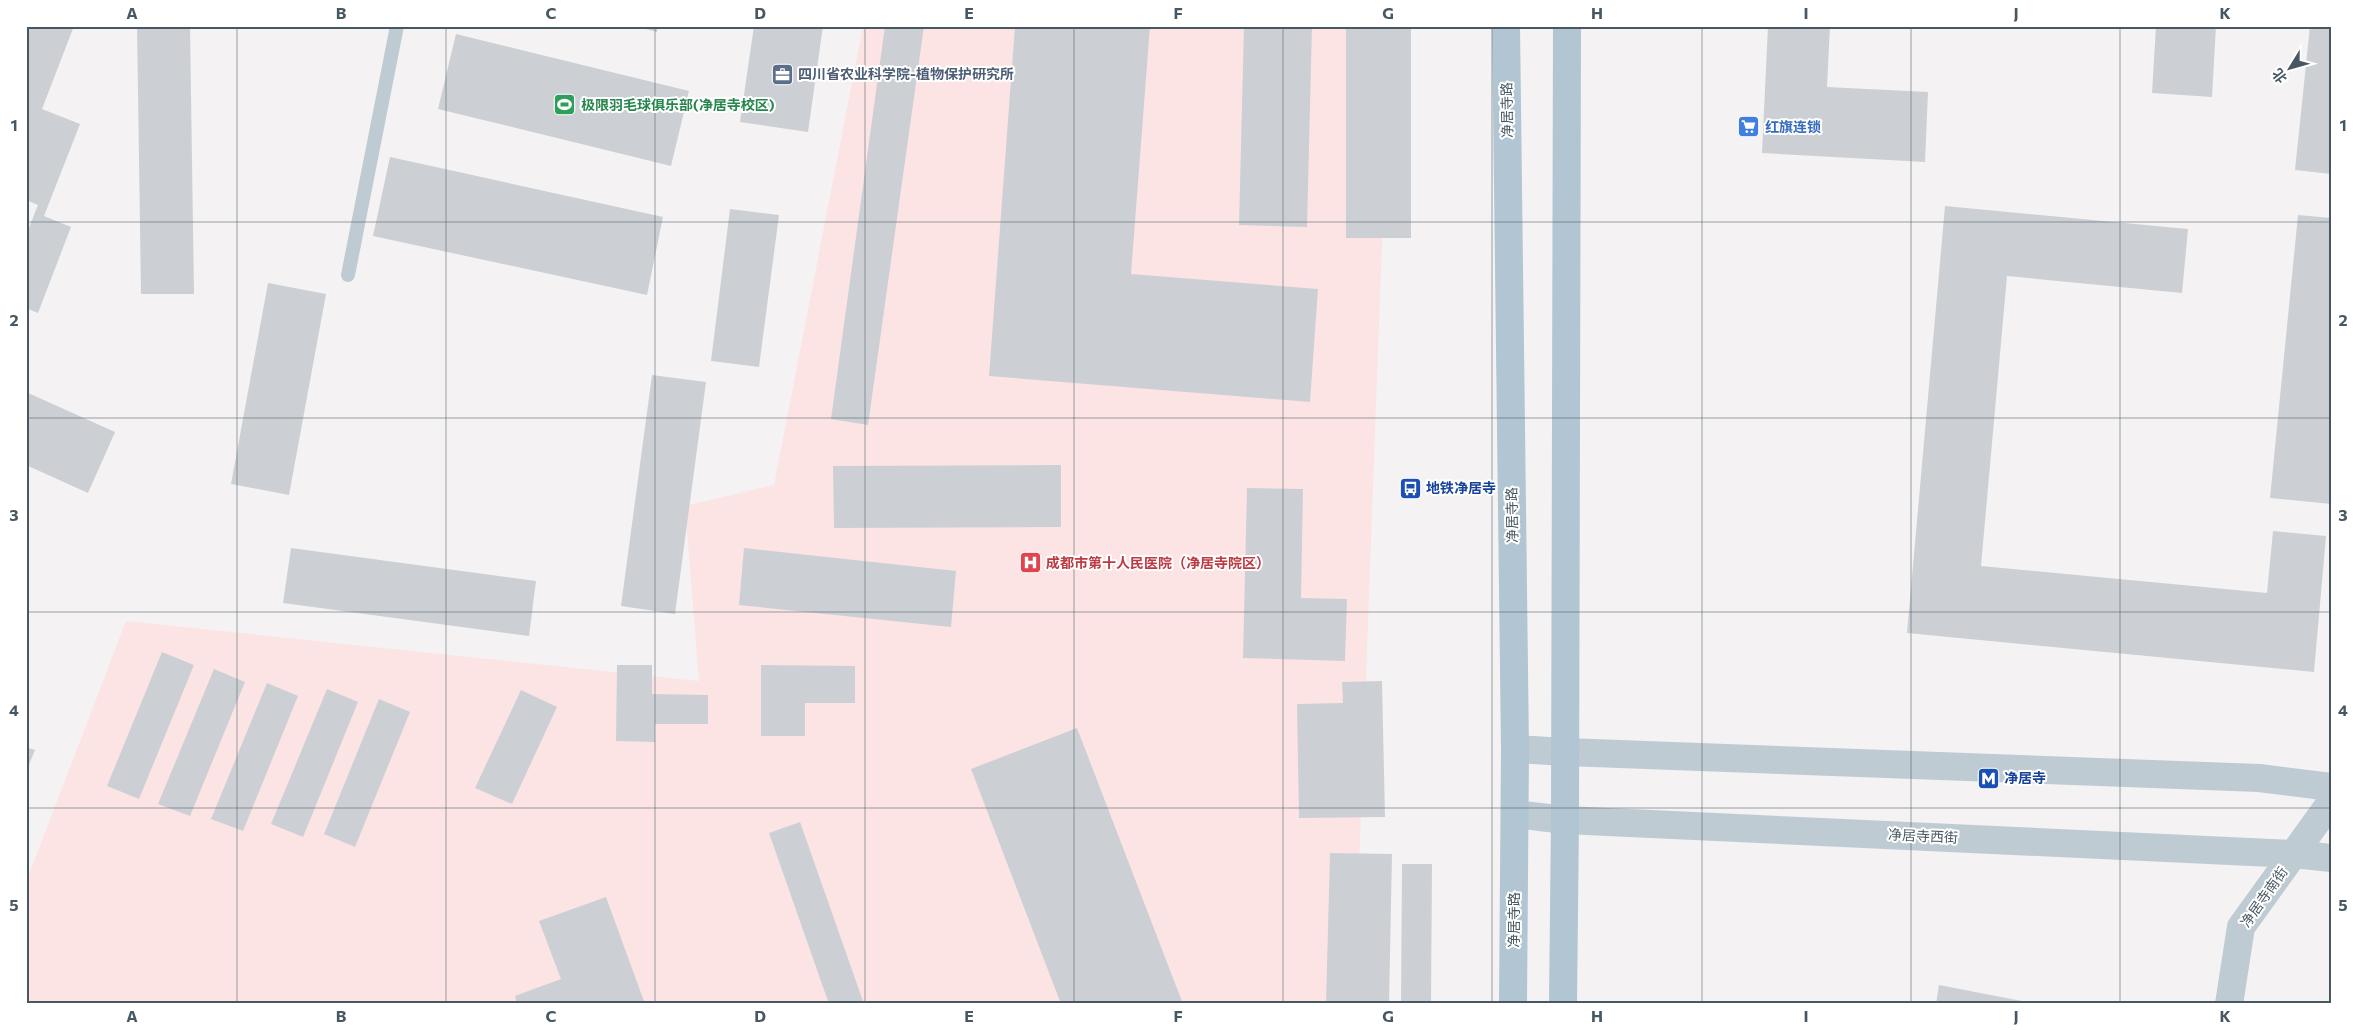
<svg xmlns="http://www.w3.org/2000/svg" width="2357" height="1030" viewBox="0 0 2357 1030" font-family="Commissioner,'Noto Sans SC',sans-serif">
	<rect width="100%" height="100%" fill="#f5f2f3"/>
	<path fill="#fde4e4" d="M863,26h527l-36,978h-1328v-122l100,-261 573,60 -14,-175 89,-21z"/>
	<g fill="#ccd0d5">
		<path d="M26,26h48l-32,83 38,15 -36,92 27,11 -33,86 -12,-5v-73l12,-30 -12,-5v-74l2,-5 -2,-1z"/>
		<path d="M137,26h53l4,268h-53z"/>
		<path d="M635,26h23l-1,6z"/>
		<path d="M754,26h69l-15,106 -68,-10z"/>
		<path d="M885,26h39l-56,399 -37,-6z"/>
		<path d="M1015,26h135l-19,248 187,15 -8,113 -321,-26z"/>
		<path d="M1244,26h68l-5,201 -68,-2z"/>
		<rect x="1346" y="26" width="65" height="212"/>
		<path d="M1768,26h62l-3,61 101,5 -3,70 -163,-9z"/>
		<path d="M2156,26h60l-4,71 -60,-4z"/>
		<path d="M2310,26h21v148l-36,-4z"/>
		<path d="M456,34l233,57 -18,75 -233,-57z"/>
		<path d="M390,157l273,60 -16,78 -274,-59z"/>
		<path d="M1945,206l243,23 -6,64 -175,-17 -26,290 286,27 6,-62 53,5 -12,136 -407,-39z"/>
		<path d="M730,209l49,6 -20,152 -48,-6z"/>
		<path d="M2298,215l33,3v286l-61,-6z"/>
		<path d="M268,283l58,11 -37,201 -58,-11z"/>
		<path d="M652,375l54,7 -31,232 -54,-8z"/>
		<path d="M26,392l89,40 -27,61 -62,-28z"/>
		<path d="M1061,465v62l-227,1 -1,-62z"/>
		<path d="M1247,488l56,1 -2,109 46,1 -2,62 -102,-3z"/>
		<path d="M291,548l245,33 -7,55 -246,-33z"/>
		<path d="M744,548l212,23 -5,56 -212,-22z"/>
		<path d="M162,652l32,13 -55,134 -32,-13z"/>
		<path d="M617,665h35v29l56,1v29h-53v18l-39,-1z"/>
		<path d="M761,665l94,1v37h-50v33h-44z"/>
		<path d="M214,669l31,13 -55,134 -32,-12z"/>
		<path d="M1382,681l3,136 -86,1 -2,-114 46,-1 -1,-21z"/>
		<path d="M267,683l31,13 -55,135 -32,-12z"/>
		<path d="M327,689l31,13 -55,135 -32,-13z"/>
		<path d="M521,690l36,17 -45,97 -37,-16z"/>
		<path d="M379,699l31,13 -55,135 -31,-13z"/>
		<path d="M1077,728l106,276h-122l-90,-235z"/>
		<path d="M26,747l9,3 -9,22z"/>
		<path d="M800,822l64,182h-35l-60,-171z"/>
		<path d="M1330,853l62,1 -3,150h-63z"/>
		<path d="M1402,864h30l-1,140h-30z"/>
		<path d="M606,897l39,107h-128l-2,-8 46,-17 -22,-58z"/>
		<path d="M1939,985l93,18v1h-96z"/>
	</g>
	<g fill="none" stroke-linecap="round" stroke-linejoin="round">
		<path stroke="#bfcbd3" stroke-width="14" d="M348,275l49,-249"/>
		<g stroke="#bfcbd3" stroke-width="28">
			<path d="M1515,749l51,3 693,26 72,9"/>
			<path d="M1515,814l50,6 729,34 37,4"/>
			<path d="M2229,1004l12,-77 90,-125"/>
		</g>
		<g stroke="#b1c5d2" stroke-width="28">
			<path d="M1506,26l9,723 -2,255"/>
			<path d="M1563,1004l2,-184 2,-794"/>
		</g>
	</g>
	<path fill="none" stroke="#485862" stroke-width="1" stroke-opacity="0.55" d="M237,26v978M446,26v978M655,26v978M865,26v978M1074,26v978M1283,26v978M1492,26v978M1702,26v978M1911,26v978M2120,26v978M26,222h2305M26,418h2305M26,612h2305M26,808h2305"/>
	<defs>
		<symbol id="office-square" viewBox="-11 -11 22 22"><rect x="-9" y="-9" width="18" height="18" rx="4" fill="#5c6f8a" stroke="#fff"/><path d="M-6-3h4V-5.5h4V-3h4V5H-6ZM-1-4.5V-3h2v-1.5ZM-6 0V1H6V0Z" fill="#fff"/></symbol>
		<symbol id="stadium-square" viewBox="-11 -11 22 22"><rect x="-9" y="-9" width="18" height="18" rx="4" fill="#2e9e5b" stroke="#fff"/><path d="M0-5a6.5 5 0 1 0 0 10a6.5 5 0 1 0 0-10ZM-3.5-1.8h7v3.6h-7Z" fill="#fff"/></symbol>
		<symbol id="supermarket-square" viewBox="-11 -11 22 22"><rect x="-9" y="-9" width="18" height="18" rx="4" fill="#3f7fe0" stroke="#fff"/><path d="M-6-5.5h2.5l.6 2H6L4.5 2H-2.5L-4.4-4H-6ZM-1.5 3.2a1.3 1.3 0 1 0 .1 0ZM3 3.2a1.3 1.3 0 1 0 .1 0Z" fill="#fff"/></symbol>
		<symbol id="bus-square" viewBox="-11 -11 22 22"><rect x="-9" y="-9" width="18" height="18" rx="4" fill="#1a4fb4" stroke="#fff"/><path d="M-5-6H5V4H4V6H2V4H-2V6H-4V4H-5ZM-3.5-4V0h7V-4ZM-3.5 1.2v1.5H-2V1.2ZM2 1.2v1.5H3.5V1.2Z" fill="#fff"/></symbol>
		<symbol id="hospital-square" viewBox="-11 -11 22 22"><rect x="-9" y="-9" width="18" height="18" rx="4" fill="#e0444e" stroke="#fff"/><path d="M-5-5h3v3.5h4V-5h3V5h-3V1.5h-4V5h-3Z" fill="#fff"/></symbol>
		<symbol id="metro-square" viewBox="-11 -11 22 22"><rect x="-9" y="-9" width="18" height="18" rx="4" fill="#1a4fb4" stroke="#fff"/><path d="M-5.5 5V-5H-3L0 0L3-5H5.5V5H3V-.5L0 4L-3-.5V5Z" fill="#fff"/></symbol>
	</defs>
	<g fill-rule="evenodd">
		<use href="#office-square" x="770" y="62" width="25" height="25"/>
		<use href="#stadium-square" x="552" y="92" width="25" height="25"/>
		<use href="#supermarket-square" x="1736" y="114" width="25" height="25"/>
		<use href="#bus-square" x="1398" y="476" width="25" height="25"/>
		<use href="#hospital-square" x="1018" y="550" width="25" height="25"/>
		<use href="#metro-square" x="1976" y="766" width="25" height="25"/>
	</g>
	<g text-anchor="middle" stroke-width="4" stroke-linejoin="round" paint-order="stroke">
		<g font-size="14" font-weight="bold" fill="#4e5e75" stroke="#fff" text-anchor="start">
			<text x="798" y="79">四川省农业科学院-植物保护研究所</text>
		</g>
		<g font-size="14" font-weight="bold" fill="#27864d" stroke="#fff" text-anchor="start">
			<text x="581" y="110">极限羽毛球俱乐部(净居寺校区)</text>
		</g>
		<g font-size="14" fill="#485862" stroke="#fff">
			<text transform="translate(1507 110) rotate(-91)" y="5">净居寺路</text>
			<text transform="translate(1512 515) rotate(-91)" y="5">净居寺路</text>
			<text transform="translate(1923 836) rotate(3)" y="5">净居寺西街</text>
			<text transform="translate(2264 897) rotate(-55)" y="5">净居寺南街</text>
			<text transform="translate(1514 920) rotate(-90)" y="5">净居寺路</text>
		</g>
		<g font-size="14" font-weight="bold" fill="#366cbe" stroke="#fff" text-anchor="start">
			<text x="1765" y="132">红旗连锁</text>
		</g>
		<g font-size="14" font-weight="bold" fill="#164399" stroke="#fff" text-anchor="start">
			<text x="1426" y="493">地铁净居寺</text>
			<text x="2004" y="783">净居寺</text>
		</g>
		<g font-size="14" font-weight="bold" fill="#be3a42" stroke="#fff" text-anchor="start">
			<text x="1046" y="568">成都市第十人民医院（净居寺院区）</text>
		</g>
	</g>
	<rect width="2357" height="1030" fill="none" stroke="#ffffff" stroke-width="55"/>
	<g transform="translate(2290 68) rotate(233)" stroke="#ffffff" stroke-width="4" paint-order="stroke">
	<path d="M0-4L9 19L0 12L-9 19Z" fill="#485862"/>
	<text y="-8" font-size="14" font-weight="bold" text-anchor="middle" fill="#485862">北</text>
	</g>
	<rect x="28" y="28" width="2302" height="974" fill="none" stroke="#485862" stroke-width="2"/>
	<g font-size="16" text-anchor="middle" font-weight="bold" fill="#485862">
		<text x="132" y="19">A</text>
		<text x="341" y="19">B</text>
		<text x="551" y="19">C</text>
		<text x="760" y="19">D</text>
		<text x="969" y="19">E</text>
		<text x="1178" y="19">F</text>
		<text x="1388" y="19">G</text>
		<text x="1597" y="19">H</text>
		<text x="1806" y="19">I</text>
		<text x="2016" y="19">J</text>
		<text x="2225" y="19">K</text>
		<text x="14" y="131">1</text>
		<text x="2343" y="131">1</text>
		<text x="14" y="326">2</text>
		<text x="2343" y="326">2</text>
		<text x="14" y="521">3</text>
		<text x="2343" y="521">3</text>
		<text x="14" y="716">4</text>
		<text x="2343" y="716">4</text>
		<text x="14" y="911">5</text>
		<text x="2343" y="911">5</text>
		<text x="132" y="1022">A</text>
		<text x="341" y="1022">B</text>
		<text x="551" y="1022">C</text>
		<text x="760" y="1022">D</text>
		<text x="969" y="1022">E</text>
		<text x="1178" y="1022">F</text>
		<text x="1388" y="1022">G</text>
		<text x="1597" y="1022">H</text>
		<text x="1806" y="1022">I</text>
		<text x="2016" y="1022">J</text>
		<text x="2225" y="1022">K</text>
	</g>
</svg>
